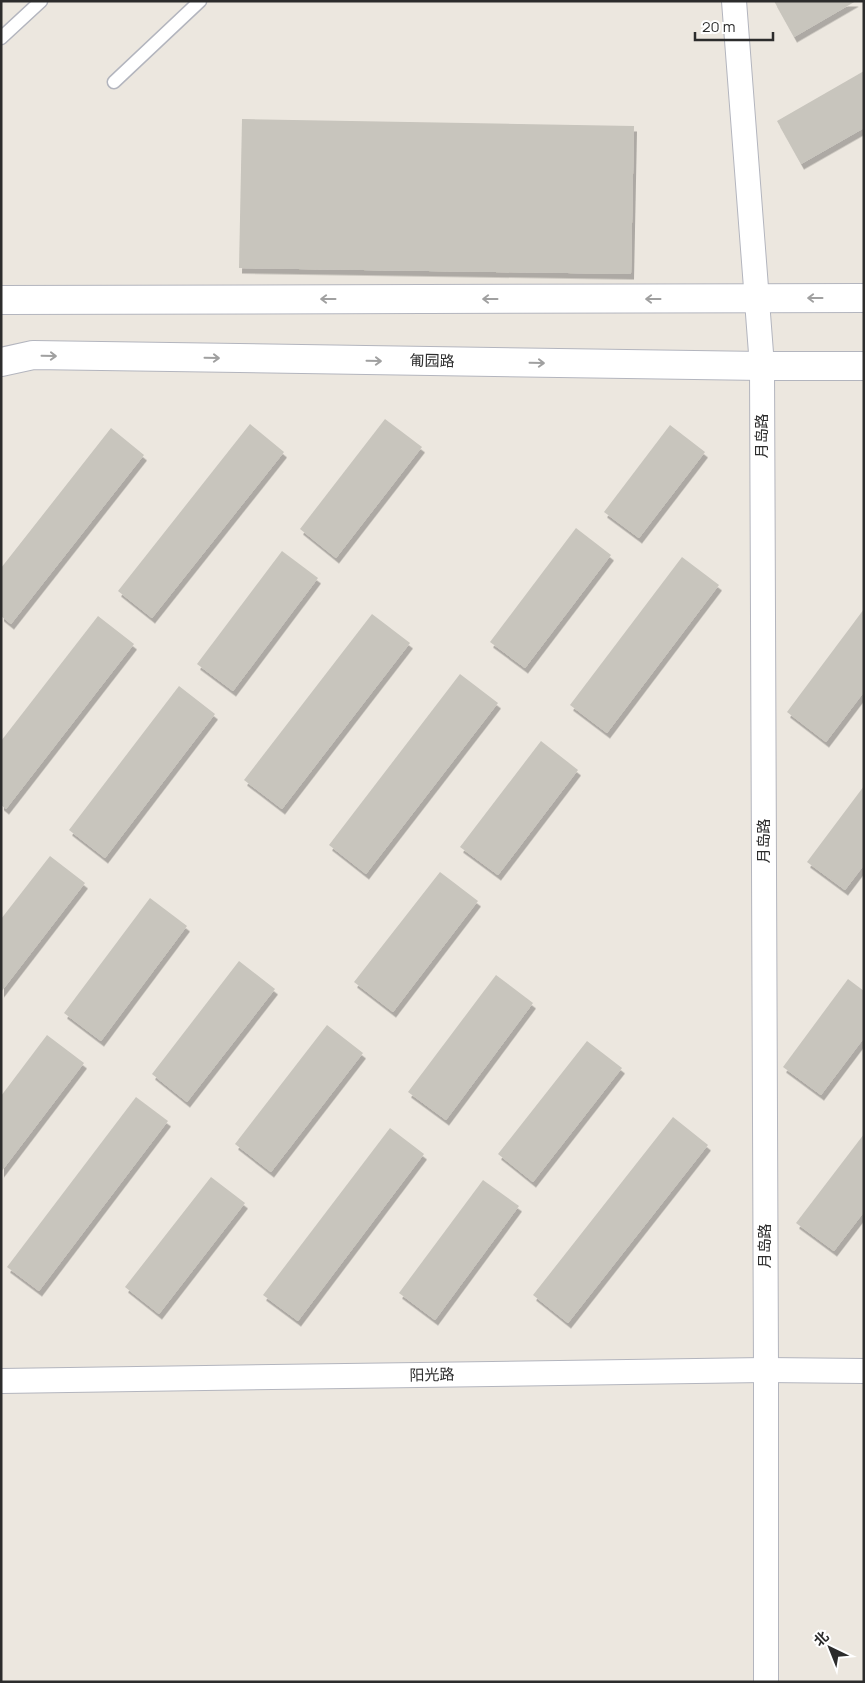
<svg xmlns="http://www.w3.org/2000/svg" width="865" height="1683" viewBox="0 0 865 1683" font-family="Manrope,'Noto Sans SC',sans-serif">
	<defs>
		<filter id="shadow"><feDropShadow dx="3" dy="5.5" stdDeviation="0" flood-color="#0004"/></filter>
	</defs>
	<rect width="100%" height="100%" fill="#ece7df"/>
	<g fill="#c8c5bd" filter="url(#shadow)">
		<path d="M774,1h82l-62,36z"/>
		<path d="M864,71v57l-63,36 -24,-43z"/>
		<path d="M242,119l392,7 -3,148 -392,-6z"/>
		<path d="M385,419l37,28 -86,111 -36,-29z"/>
		<path d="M250,424l34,28 -132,166 -34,-27z"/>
		<path d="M670,425l35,27 -66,86 -35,-26z"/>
		<path d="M111,428l33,27 -133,169 -10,-8v-48z"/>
		<path d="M576,528l35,27 -86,113 -35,-26z"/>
		<path d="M282,551l36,27 -85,113 -36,-27z"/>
		<path d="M682,557l37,28 -112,148 -37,-28z"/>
		<path d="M864,609v83l-38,50 -39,-30z"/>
		<path d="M372,614l38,29 -128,166 -38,-29z"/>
		<path d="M98,616l36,28 -128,165 -5,-4v-64z"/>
		<path d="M460,674l38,29 -132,171 -37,-29z"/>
		<path d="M179,686l36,28 -110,144 -36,-28z"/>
		<path d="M541,741l37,29 -80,105 -38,-28z"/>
		<path d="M864,786v79l-19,25 -38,-28z"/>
		<path d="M50,856l35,27 -84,109v-73z"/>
		<path d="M440,872l38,29 -85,111 -39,-30z"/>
		<path d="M150,898l37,28 -86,115 -37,-28z"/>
		<path d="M239,961l36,28 -88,113 -35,-28z"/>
		<path d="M496,975l37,28 -87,117 -38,-28z"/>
		<path d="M848,979l16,12v47l-43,57 -38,-28z"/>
		<path d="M327,1025l36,28 -92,119 -36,-28z"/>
		<path d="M47,1035l37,28 -83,109v-76z"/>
		<path d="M587,1041l35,27 -89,114 -35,-28z"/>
		<path d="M136,1097l32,24 -129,170 -32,-24z"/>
		<path d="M673,1117l35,28 -140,178 -35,-28z"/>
		<path d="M390,1128l34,26 -126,167 -35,-26z"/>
		<path d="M864,1134v78l-30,39 -38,-28z"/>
		<path d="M211,1177l34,26 -86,111 -34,-27z"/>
		<path d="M483,1180l36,26 -84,114 -36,-27z"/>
	</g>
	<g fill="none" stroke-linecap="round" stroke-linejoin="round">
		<defs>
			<g id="lane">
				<path d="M1,38l40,-37"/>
				<path d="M114,82l86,-81"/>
			</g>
			<g id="street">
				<path d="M734,1l28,365 4,1004v312"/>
				<path d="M1,1381l765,-11 98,1"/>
			</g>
			<g id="secondary">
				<path d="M1,300l863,-2"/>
				<path d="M1,362l32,-7 729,11h102"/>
			</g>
		</defs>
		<use href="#lane" stroke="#b3b5be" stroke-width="15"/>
		<use href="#street" stroke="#b3b5be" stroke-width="26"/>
		<use href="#secondary" stroke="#b3b5be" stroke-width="30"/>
		<use href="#lane" stroke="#fff" stroke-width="12"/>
		<use href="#street" stroke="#fff" stroke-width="24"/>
		<use href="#secondary" stroke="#fff" stroke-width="28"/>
	</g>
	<defs><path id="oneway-shaft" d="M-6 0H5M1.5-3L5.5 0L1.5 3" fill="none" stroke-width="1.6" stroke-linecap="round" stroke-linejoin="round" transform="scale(1.25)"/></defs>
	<g stroke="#a0a0a0">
		<use href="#oneway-shaft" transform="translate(815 298) rotate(180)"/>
		<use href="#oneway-shaft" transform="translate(328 299) rotate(180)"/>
		<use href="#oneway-shaft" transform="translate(490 299) rotate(180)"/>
		<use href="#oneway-shaft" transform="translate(653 299) rotate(180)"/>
		<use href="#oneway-shaft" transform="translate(49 356) rotate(1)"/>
		<use href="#oneway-shaft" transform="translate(212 358) rotate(1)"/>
		<use href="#oneway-shaft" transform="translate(374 361) rotate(1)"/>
		<use href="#oneway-shaft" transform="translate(537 363) rotate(1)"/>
	</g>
	<g text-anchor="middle" stroke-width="4.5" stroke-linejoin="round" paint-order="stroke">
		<g font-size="15" fill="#2c2c2c" stroke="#fff">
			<text transform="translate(432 361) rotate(1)" y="5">匍园路</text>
			<text transform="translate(762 436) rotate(-90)" y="5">月岛路</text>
			<text transform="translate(764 841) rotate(-90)" y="5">月岛路</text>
			<text transform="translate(765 1246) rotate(-90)" y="5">月岛路</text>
			<text transform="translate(432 1375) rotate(-1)" y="5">阳光路</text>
		</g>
	</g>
	<rect width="865" height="1683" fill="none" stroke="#2c2c2c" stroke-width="5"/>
	<g transform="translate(830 1648) rotate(317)" stroke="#ffffff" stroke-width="4" paint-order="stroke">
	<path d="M0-4L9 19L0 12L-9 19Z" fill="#2c2c2c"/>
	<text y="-8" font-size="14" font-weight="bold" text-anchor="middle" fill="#2c2c2c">北</text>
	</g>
	<path d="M695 32v8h78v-8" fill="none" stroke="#2c2c2c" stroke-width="2.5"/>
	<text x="702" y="32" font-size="15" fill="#2c2c2c" stroke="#ffffff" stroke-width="4" paint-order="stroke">20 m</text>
</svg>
